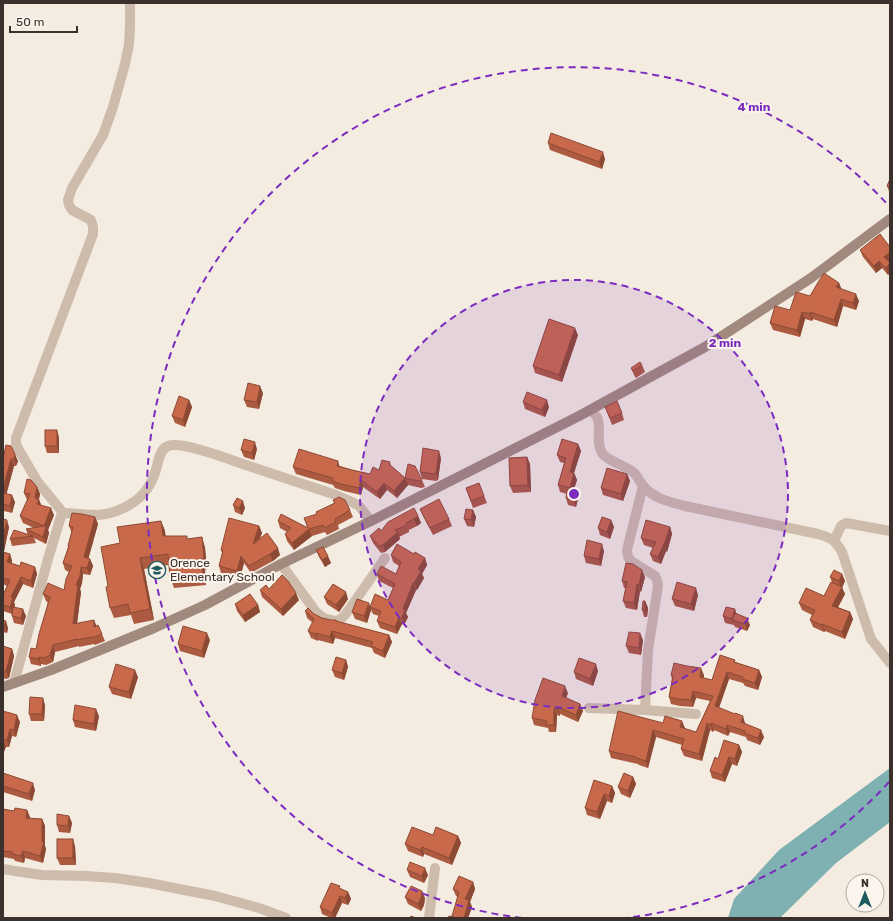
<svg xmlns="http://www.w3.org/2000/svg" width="893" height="921" viewBox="0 0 893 921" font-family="Rubik,sans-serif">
	<rect width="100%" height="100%" fill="#f4ebe1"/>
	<path fill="#7fb0b2" d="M890,768v54l-54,41 -54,53 -1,2h-53l6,-19 45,-49z"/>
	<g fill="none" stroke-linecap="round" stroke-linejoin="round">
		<g stroke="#cdbbac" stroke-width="10">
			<path d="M591,410c2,2 4,5 6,7 5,10 -2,24 5,36 4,7 24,13 31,19 5,4 7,11 11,15 11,12 26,15 41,19l133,28c14,4 17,6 24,18l29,87 19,24"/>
			<path d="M643,486l-16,64c0,5 1,8 4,11l24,15 2,4 1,6 -10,64 -3,60"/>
			<path d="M64,514l-27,-33 -18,-31 -3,-6v-6l77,-204v-7l-2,-7 -19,-10 -3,-5 -1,-5 4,-12 31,-53 10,-28 12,-43 4,-20 1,-18v-23"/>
			<path d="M834,541l7,-15 5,-3 44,8"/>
			<path d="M281,564l35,48 5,4 5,3 9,2 4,-1 3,-2 6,-7 37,-53"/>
			<path d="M14,683l34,-124 13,-43 3,-2 3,-1c10,1 21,2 31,2 17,-1 39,-11 49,-26 5,-7 8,-15 10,-23 2,-7 3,-17 11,-20 15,-6 70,17 87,22 27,9 54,18 81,27l16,7 7,4 12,15"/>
			<path d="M589,708l56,2 51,4"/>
			<path d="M3,869l12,2 27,4 44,1 29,2 34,5 66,13 44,12 27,10"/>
			<path d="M429,918l6,-50"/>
		</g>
		<path stroke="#a18a7d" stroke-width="10" d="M3,687l48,-17 103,-42 51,-23 76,-41 90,-43 208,-105 126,-69 106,-69 79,-59"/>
	</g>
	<g fill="#ac5a40">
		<path d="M548,143l57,16 -3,10 -52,-19z"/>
		<path d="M890,179v15l-3,-8z"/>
		<path d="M890,247v15l-2,13 -6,-7 -6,5 -13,-16 -3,-7z"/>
		<path d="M839,283l2,6 18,12 -3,9 -13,-4 -6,21 -24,-8 -1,2 -7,-2 -5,18 -27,-7 -3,-7 40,-27z"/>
		<path d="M578,335l-16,47 -27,-9 -2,-7z"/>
		<path d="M642,365l3,7 -9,6 -2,-3 -3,-7z"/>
		<path d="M263,393l-4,16 -12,-2 -3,-7z"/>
		<path d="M189,400l3,7 -7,20 -10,-4 -3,-7z"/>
		<path d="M523,402l26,5 -4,10 -20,-8z"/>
		<path d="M605,407l17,6 2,7 -12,5z"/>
		<path d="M59,437v16h-12l-2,-7z"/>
		<path d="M578,444l3,7 -7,22 3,7 -4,12 5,7 -2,8 -8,-2 -2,-7 1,-4 -7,-2 -2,-7 6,-22 -4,-1 -3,-7z"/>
		<path d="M6,445l12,16 -2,5h-2l-8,28 9,8 -3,11 -8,-2 -1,1v-53z"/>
		<path d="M257,449l-3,11 -10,-3 -3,-7z"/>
		<path d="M527,457l3,7 1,28 -18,1 -3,-7z"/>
		<path d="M441,458l-3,22 -2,1 -14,-2 -2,-7z"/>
		<path d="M390,462l1,4 14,12 17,2 3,7 -4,1 -13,-3 -11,13 -10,-8 -7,9 -17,-12 -2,8 -17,-4 -9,-3 -2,-3 -37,-11 -3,-7 47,-1 12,4 18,4 9,-4z"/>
		<path d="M627,474l3,7 -7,20 -20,-6 -2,-7z"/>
		<path d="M479,483l8,20 -14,5 -7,-20z"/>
		<path d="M37,487l3,7 -1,5 2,6 13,10 -6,15 1,3 -3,11 -12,-6 2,5 -24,3 -2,-7 18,-4 -2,-6 8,-1 -11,-5 -3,-7 7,-16 -3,-7z"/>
		<path d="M333,500l17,10 3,7 -15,8 1,4 -12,6 -2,-3 -13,4 -18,14 -7,-9 -2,-7 2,-2 -7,-4 -2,-7 30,7 9,-14 17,-11z"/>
		<path d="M233,505l12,3 -3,7 -7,-3z"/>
		<path d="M420,509l29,10 3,7 -19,9 -10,-19z"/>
		<path d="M473,510l3,7 -2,10 -7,-1 -3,-7z"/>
		<path d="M418,516l3,7 -4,3 -8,4v2l-10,5 1,2 -15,13 -4,1 -8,-10 -3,-7z"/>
		<path d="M95,517l3,7 -10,34 2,1 3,7 -3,9 -7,-1 -1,9 -2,6 1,3 -4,32 19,2 6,8 3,7 -10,4 -1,-1 -15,3v-1l-24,6 -2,10 -7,3 -5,-1v2l-10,-2 -2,-7 7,-8 12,-46 -2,-2 -3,-7 21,-4 5,-18 -4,-2 -2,-7 5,-16v-1l4,-13 -3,-7z"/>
		<path d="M3,519l6,8 -5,25 6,2 2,7v3l8,2 15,1 2,7 -4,14 -10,-4 -9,18 1,3v3l11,8 -3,9 -9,-2 -2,-7v-2l-9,-3v-16l4,-9 -4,-2z"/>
		<path d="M611,520l3,7 -4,12 -10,-4 -2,-7z"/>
		<path d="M161,521l4,10v5l23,3 14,-2 3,11 2,21 -2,1 1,15 -32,3 -4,-11 -1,-12 -25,4 10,51 -20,4 -3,-9 -17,3 -4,-10 -2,-22 12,-43z"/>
		<path d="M259,526l3,7 -2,5 20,17 -7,6 -22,12 -7,-10 -4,15 -19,-5 -2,-7 3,-13 -1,-3z"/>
		<path d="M670,527l2,7 -5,18 -1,-1 -5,13 -8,-3 -3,-7 3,-6 -9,-3 -3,-7z"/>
		<path d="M316,550l15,13 -6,4 -6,-10z"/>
		<path d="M604,551l-3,15 -15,-3 -2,-7z"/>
		<path d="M414,554l11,4 2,7 -5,9 2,4 -7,12h-1l-10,23 2,4 -4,8 -2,-1 -5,10 -17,-6 -3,-7 2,-5 -6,-2 -2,-4 -4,13 -12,-4 -3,-7 36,-12 5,-12 -14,-7 -2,-7h19l3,-8 -6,-4 -2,-7z"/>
		<path d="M842,574l3,7 -3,6 3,7 -7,13 12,5 3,7 -8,20 -20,-8 -1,1 -11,-5 -3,-7 2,-5 -10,-5 -3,-7 25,-7 8,-14 -2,-5z"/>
		<path d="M645,577l-4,15 -1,-1 -3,19 -11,-2 -3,-7 3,-13h-2l-2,-7z"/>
		<path d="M269,589l30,11 -16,16 -21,-19 -2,-7z"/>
		<path d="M698,595l-4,16 -19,-5 -3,-7z"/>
		<path d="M324,597l24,2 -9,13 -12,-8z"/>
		<path d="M645,601l3,7 -1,9h-3l-2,-7z"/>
		<path d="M235,604l23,1 2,7 -15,10 -8,-11z"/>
		<path d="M735,609l1,5 14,11 -3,6 -12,-4 -1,-2 -9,-2 -2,-7z"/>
		<path d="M305,611l9,3 8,4 9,2h5l1,2 52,13 3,7 -7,16 -11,-5 -2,-5 -37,-10 -2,6 -15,-4v1l-7,-3 -3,-7 5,-8 -6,-5z"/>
		<path d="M3,620l5,8 -1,5 -4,-1z"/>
		<path d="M210,640l-6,18 -24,-7 -2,-7z"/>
		<path d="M643,640l-2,15 -12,-2 -3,-7z"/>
		<path d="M3,646l9,3 2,7 -5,22 -3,1 -3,-1z"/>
		<path d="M346,660l2,7 -4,13 -9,-3 -3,-7z"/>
		<path d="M735,660v2l24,8 3,7 -4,13 -13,-4 -2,-3 -14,-4 -10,29 26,15 19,14 -4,8 -13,-5 -1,-3 -16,-5 -2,4 -14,-6 -1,2 -3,-2 -8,31 -18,-5 -3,-7 1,-4 -26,-8 -8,31 -9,-3 -1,-1 -27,-6 -2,-7 54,-28 22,5v1l11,3 14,-31 -14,-3 -3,9 -13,-1 -9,-2 -2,-7 3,-18 -1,-4h33v3l8,2z"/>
		<path d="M598,671l-5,15 -17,-7 -2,-7z"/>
		<path d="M138,677l-7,22 -19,-5 -3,-7z"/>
		<path d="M568,693l-2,5 14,6 3,7 -5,11 -18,-8v2l-3,-1 -1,17h-7l-1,-4 -14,-3 -2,-7z"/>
		<path d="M45,705l-1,16h-13l-2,-7z"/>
		<path d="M3,711l17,11 -4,15 -4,-1 -3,11h-3l-3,7z"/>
		<path d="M99,716l-3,15 -21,-4 -2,-7z"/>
		<path d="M739,745l3,7 -5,14 -5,-2 -7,18 -13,-4 -2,-7 8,-12z"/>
		<path d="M3,773l32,17 -3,11 -29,-9z"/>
		<path d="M633,777l3,7 -6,14 -9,-4 -3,-7z"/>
		<path d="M612,786l3,7 -3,10 -5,-2 -7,18 -13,-4 -2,-7z"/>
		<path d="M3,809l11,2 13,-1 3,8 12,1 3,7v20l1,3 -3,14 -18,-5 -1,5 -9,-2 -1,-2 -11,-2z"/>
		<path d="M69,816l3,7 -2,10 -11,-1 -2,-7z"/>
		<path d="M433,835l25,1 3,7 -9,22 -28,-11 -1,3 -15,-6 -3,-7z"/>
		<path d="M75,846l1,19h-16l-3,-7z"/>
		<path d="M407,870l21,5 -4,8 -14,-6z"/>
		<path d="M473,882l2,7 -5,13 2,5 -4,11h-20l4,-1 6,-20 -2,-1 -3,-7z"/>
		<path d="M341,889l7,3 3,7 -3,6 -6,-2 -7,15h-4l-9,-4 -2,-7z"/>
		<path d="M405,897l20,1 -1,7 -3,6 -13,-7z"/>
	</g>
	<g fill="#8c4a34">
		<path d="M603,152l2,7 -3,10 -3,-7z"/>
		<path d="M890,252v10l-3,2 -3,-7z"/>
		<path d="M879,261l3,7 -6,5 -2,-7z"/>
		<path d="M890,263v10l-2,2 -2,-7z"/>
		<path d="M839,283l3,7 -6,-3z"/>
		<path d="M856,294l3,7 -3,9 -3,-7z"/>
		<path d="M841,299l2,7 -6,21 -3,-7z"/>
		<path d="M802,312l3,7 -5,18 -3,-7z"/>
		<path d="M810,312l3,7 -1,2 -2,-7z"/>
		<path d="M575,328l3,7 -16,47 -3,-7z"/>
		<path d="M260,386l3,7 -4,16 -2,-7z"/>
		<path d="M189,400l3,7 -7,20 -2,-7z"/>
		<path d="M547,400l2,7 -4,10 -3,-7z"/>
		<path d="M57,430l2,7v16l-2,-7z"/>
		<path d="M255,442l2,7 -3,11 -2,-7z"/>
		<path d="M578,444l3,7 -9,28 -2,-7z"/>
		<path d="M439,451l2,7 -3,22 -2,-7z"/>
		<path d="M15,454l3,7 -2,5 -2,-7z"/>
		<path d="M527,457l3,7 1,28 -3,-7z"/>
		<path d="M11,459l3,7 -8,30 -3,-3v-4z"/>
		<path d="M338,461l2,7 -3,-2z"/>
		<path d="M574,473l3,7 -5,15 -2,-7z"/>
		<path d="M627,474l3,7 -7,20 -2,-7z"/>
		<path d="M405,478l3,7 -11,13 -3,-7z"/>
		<path d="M361,480l2,7 -2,8 -2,-7z"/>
		<path d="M384,483l3,7 -7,9 -3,-7z"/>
		<path d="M37,487l3,7 -2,9 1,-3 3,7 -2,4 -5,-13z"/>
		<path d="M576,492l2,7 -2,8 -2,-7z"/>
		<path d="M12,495l3,7 -3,11 -2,-7z"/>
		<path d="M243,501l2,7 -3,7 -3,-7z"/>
		<path d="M51,508l3,7 -6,15 1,3 -3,11 -3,-7 1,-11z"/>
		<path d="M473,510l3,7 -2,10 -3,-7z"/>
		<path d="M418,516l3,7 -4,3 -3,-7z"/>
		<path d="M95,517l3,7 -11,40 -3,-7z"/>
		<path d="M7,520l2,7 -6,28v-18z"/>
		<path d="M611,520l3,7 -4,12 -3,-7z"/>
		<path d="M161,521l4,10 2,15 -4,-10z"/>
		<path d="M259,526l3,7 -7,18 -2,-7z"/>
		<path d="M670,527l2,7 -5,18 -3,-7z"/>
		<path d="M309,529l3,7 -18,14 -2,-7z"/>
		<path d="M398,532l2,7 -15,13 -2,-7z"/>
		<path d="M202,537l3,11 2,21 -3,-10z"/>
		<path d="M602,544l2,7 -3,15 -2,-7z"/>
		<path d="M664,544l2,7 -5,13 -3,-7z"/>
		<path d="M278,548l2,7 -7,6 -3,-7z"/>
		<path d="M10,554l2,7 -2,8 -3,-7z"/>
		<path d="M241,556l3,7 -4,15 -3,-7z"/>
		<path d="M328,556l3,7 -6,4 -3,-7z"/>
		<path d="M140,558l4,11 10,51 -4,-11z"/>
		<path d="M425,558l2,7 -5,9 2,4 -7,12 -3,-7 4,-14z"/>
		<path d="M90,559l3,7 -3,9 -3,-7z"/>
		<path d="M201,559l4,11 1,15 -3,-10z"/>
		<path d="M35,567l2,7 -4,14 -2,-7z"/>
		<path d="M81,567l2,7 -1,9 -2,6 1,3 -5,39 -3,-7 3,-39z"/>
		<path d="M642,570l3,7 -4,15 -2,-7z"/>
		<path d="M842,574l3,7 -3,7 3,6 -10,19 -3,-7 9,-18 -2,-7z"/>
		<path d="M21,577l2,7 -9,18 1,3 -3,9 -2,-7 1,-10z"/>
		<path d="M413,583l3,7 -10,23 2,4 -4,8 -2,-7 1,-9z"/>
		<path d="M637,584l3,7 -3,19 -3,-7z"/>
		<path d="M696,588l2,7 -4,16 -3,-7z"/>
		<path d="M346,592l2,7 -9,13 -3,-7z"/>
		<path d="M296,593l3,7 -16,16 -2,-7z"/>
		<path d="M645,601l3,7 -1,9 -3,-7z"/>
		<path d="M369,603l2,7 -4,13 -3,-7z"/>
		<path d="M258,605l2,7 -15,10 -2,-7z"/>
		<path d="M23,609l3,7 -3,9 -2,-7z"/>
		<path d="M735,609l2,7 -5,4 2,6 -2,-7z"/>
		<path d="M850,612l3,7 -8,20 -3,-7z"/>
		<path d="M399,617l3,7 -5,10 -2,-7z"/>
		<path d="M747,618l3,7 -3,6 -2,-7z"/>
		<path d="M94,620l3,7h-3z"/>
		<path d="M6,621l2,7 -1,5 -3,-7z"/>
		<path d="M822,624l3,7 -1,1 -2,-7z"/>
		<path d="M332,631l3,7 -2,6 -3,-7z"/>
		<path d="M207,633l3,7 -6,18 -2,-7z"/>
		<path d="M316,633l2,7v1l-3,-7z"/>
		<path d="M640,633l3,7 -2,15 -2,-7z"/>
		<path d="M389,635l3,7 -7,16 -2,-7z"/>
		<path d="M53,645l2,7 -2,10 -3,-7z"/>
		<path d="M12,649l2,7 -5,22 -3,-7z"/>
		<path d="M39,657l2,7v2l-3,-7z"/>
		<path d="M346,660l2,7 -4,13 -2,-7z"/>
		<path d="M596,664l2,7 -5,15 -3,-7z"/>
		<path d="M701,668l3,7 -1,9 -3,-7z"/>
		<path d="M135,670l3,7 -7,22 -2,-7z"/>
		<path d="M759,670l3,7 -4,13 -3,-7z"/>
		<path d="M727,672l2,7 -12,34 -2,-7z"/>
		<path d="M565,686l3,7 -4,10 -2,-7z"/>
		<path d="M693,691l3,7 -3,9 -2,-7z"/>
		<path d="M43,698l2,7 -1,16 -2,-7z"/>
		<path d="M580,704l3,7 -5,11 -2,-7z"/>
		<path d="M558,707l2,7v2l-3,-7z"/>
		<path d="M554,708l3,7 -1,17 -2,-7z"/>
		<path d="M96,709l3,7 -3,15 -2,-7z"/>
		<path d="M17,715l3,7 -4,15 -2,-7z"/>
		<path d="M743,716l2,7 -2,6 -2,-7z"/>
		<path d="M682,721l3,7 -2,6 -3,-7z"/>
		<path d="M707,723l3,7 -8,31 -3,-7z"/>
		<path d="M711,723l3,7 -1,2 -2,-7z"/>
		<path d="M727,725l3,7 -2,4 -2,-7z"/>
		<path d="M10,729l2,7 -3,11 -2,-7z"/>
		<path d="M653,730l3,7 -8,31 -2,-7z"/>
		<path d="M761,730l3,7 -4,8 -2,-7z"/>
		<path d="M3,740l3,7 -3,7z"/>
		<path d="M739,745l3,7 -5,14 -2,-7z"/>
		<path d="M729,757l3,7 -7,18 -3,-7z"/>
		<path d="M633,777l3,7 -6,14 -2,-7z"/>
		<path d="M33,783l2,7 -3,11 -3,-7z"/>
		<path d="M612,786l3,7 -3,10 -3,-7z"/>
		<path d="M604,794l3,7 -7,18 -3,-7z"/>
		<path d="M27,810l3,7 -1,8 -3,-7z"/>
		<path d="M69,816l3,7 -2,10 -2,-7z"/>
		<path d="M42,819l3,7v20l1,3 -3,14 -3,-7 2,-14z"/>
		<path d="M458,836l3,7 -9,22 -3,-7z"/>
		<path d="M73,839l2,7 1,19 -3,-7z"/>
		<path d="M422,847l2,7 -1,3 -3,-7z"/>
		<path d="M23,851l2,7 -1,5 -3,-7z"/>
		<path d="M425,868l3,7 -4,8 -2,-7z"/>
		<path d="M473,882l2,7 -5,13 2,5 -4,11h-4l1,-19z"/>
		<path d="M422,891l3,7 -1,7 -3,6 -3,-7z"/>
		<path d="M348,892l3,7 -3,6 -3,-7z"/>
		<path d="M340,896l2,7 -7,15h-1l-2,-5z"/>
	</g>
	<g fill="#c8694b" stroke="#8c4a34">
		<path d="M551,133l52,19 -4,10 -51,-19z"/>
		<path d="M890,179v9l-3,-2z"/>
		<path d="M880,234l10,13v5l-6,5 6,6 -4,5 -7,-7 -5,5 -14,-16z"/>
		<path d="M824,273l15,10 -3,4 20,7 -3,9 -12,-4 -7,21 -24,-8v2l-8,-2 -5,18 -27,-7 5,-17 15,4 6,-18 14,4 7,-12z"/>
		<path d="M549,319l26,9 -16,47 -26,-9z"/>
		<path d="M640,362l2,3 -9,6 -2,-3z"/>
		<path d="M248,383l12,3 -3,16 -13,-2z"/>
		<path d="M527,392l20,8 -5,10 -19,-8z"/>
		<path d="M179,396l10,4 -6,20 -11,-4z"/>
		<path d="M617,401l5,12 -12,5 -5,-11z"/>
		<rect x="45" y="430" width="12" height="16"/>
		<path d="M244,439l11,3 -3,11 -11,-3z"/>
		<path d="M562,439l16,5 -8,28 4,1 -4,15 -12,-3 8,-27 -9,-3z"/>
		<path d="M6,445l5,1 4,8 -1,5h-3l-8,30v-30z"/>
		<path d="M423,448l16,3 -3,22 -2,1 -14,-2z"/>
		<path d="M299,449l39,12 -1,5 15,4 18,4 3,-7 6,3 3,-10 8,2 -1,2 16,14 -11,13 -10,-8 -7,9 -16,-12 -2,8 -18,-4 -9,-3 1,-3 -40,-11z"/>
		<path d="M527,457l1,28 -18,1 -1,-28z"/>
		<path d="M408,464l7,2 7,14 -3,1 -14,-3z"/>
		<path d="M607,468l20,6 -6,20 -20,-6z"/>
		<path d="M27,479l4,1 6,7 -2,11 4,2 -2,4 14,4 -7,18h2l-3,11 -17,-8 18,-3 -24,-10 10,-22 -6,-1z"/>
		<path d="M479,483l5,13 -13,5 -5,-13z"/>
		<path d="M567,490l9,2 -2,8 -8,-2z"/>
		<path d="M3,493l9,2 -2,11 -7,-2z"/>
		<path d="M339,497l6,3 5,10 -15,9 1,3 -12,6 -1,-3 -14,4 -17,14 -7,-9 6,-6 -13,-7 3,-7 27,14 -4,-10 13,-4 -1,-2 19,-9 -2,-3z"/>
		<path d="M237,498l6,3 -4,7 -6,-3z"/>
		<path d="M439,499l10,20 -19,9 -10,-19z"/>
		<path d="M414,508l4,8 -4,3 -8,4 1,2 -12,5 3,2 -15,13 -4,1 -9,-10 9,-8 2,3 7,-9z"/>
		<path d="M466,509l7,1 -2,10 -7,-1z"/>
		<path d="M72,513l10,1 13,3 -11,40 6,2 -3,9 -6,-1 -1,9 -4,9h2l-5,39 21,-4v7l4,-2 4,9 -10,4v-1l-15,3v-1l-24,6 -3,10 -6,3 -5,-1 -1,2 -9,-2 2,-9 5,1 3,-15 11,-37 -7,-3 5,-11 16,7 2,-11 6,-13 -9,-3 6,-17h-1l5,-19 -4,-1z"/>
		<path d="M602,517l9,3 -4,12 -9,-4z"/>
		<path d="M229,518l30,8 -6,18 14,-11 11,15 -8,6 -21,12 -8,-10 -4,15 -18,-5 4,-15 -2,-1z"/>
		<path d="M3,519l4,1 -4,17z"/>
		<path d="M646,520l24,7 -6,18v-1l-6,13 -8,-3 6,-12 -15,-4z"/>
		<path d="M161,521l2,15h24v3l15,-2 2,22h-3l2,16 -33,2 -2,-23 -28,4 10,51 -20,4 -2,-9 -18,4 -4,-21 2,-1 -7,-39 19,-4 -3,-16z"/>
		<path d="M14,530l19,6 -23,3z"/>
		<path d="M587,540l15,4 -3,15 -15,-3z"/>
		<path d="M397,544l17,10 1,-2 10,6 -7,11 3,2 -7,12h-1l-10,26 2,1 -3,8 -3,-1 -4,10 -18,-6 4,-10 -11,-4 5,-13 13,6 7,-16 -18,-10 4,-8 15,8 5,-12 -10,-7z"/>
		<path d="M323,547l5,9 -6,4 -6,-10z"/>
		<path d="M3,552l7,2 -3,8 13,4 1,-4 14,5 -4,14 -10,-4 -10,20 2,1 -3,9 -7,-2v-10l7,-15 -7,-2z"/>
		<path d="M626,563l7,1 9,6 -3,15 -2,-1 -3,19 -11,-2 4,-19 -5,-1z"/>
		<path d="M834,570l8,4 -3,7 -9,-4z"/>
		<path d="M282,575l6,6 8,12 -15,16 -21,-19 6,-5 3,4z"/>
		<path d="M677,582l19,6 -5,16 -19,-5z"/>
		<path d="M831,582l11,5 -10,19 18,6 -8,20 -20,-8v1l-12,-5 5,-10 -16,-7 7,-15 18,8z"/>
		<path d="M333,584l13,8 -10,13 -12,-8z"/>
		<path d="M250,594l8,11 -15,10 -8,-11z"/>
		<path d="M357,599l12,4 -5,13 -12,-4z"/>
		<path d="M643,601h2l-1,9h-2z"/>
		<path d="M13,607l10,2 -2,9 -9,-2z"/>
		<path d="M726,607l9,2 -3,10 -9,-3z"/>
		<path d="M308,608l6,6 8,4 9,2h5v1l53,14 -6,16 -12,-5 2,-4 -41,-11 -2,6 -14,-4 -1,1 -7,-3 6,-12 -9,-8z"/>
		<path d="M735,613l12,5 -2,6 -13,-4z"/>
		<path d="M3,620l3,1 -2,5h-1z"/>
		<path d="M183,626l24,7 -5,18 -24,-7z"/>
		<path d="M629,632l11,1 -1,15 -13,-2z"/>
		<path d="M3,646l9,3 -6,22 -2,1h-1z"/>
		<path d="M720,655l15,5 -1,2 25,8 -4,13 -13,-4 1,-2 -16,-5 -12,34 20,8v-1l8,3 -2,6 20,8 -3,8 -14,-5 1,-2 -18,-6 -1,4 -15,-6v2l-4,-2 -8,31 -18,-5 3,-10 -31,-9 -7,31 -10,-3v-1l-27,-6 9,-40 45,12 2,-7 17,5 -2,6 16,5 17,-36 -20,-5 -2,9 -13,-1 -9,-2 4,-21 -2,-1 3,-12 13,3 14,2 -1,9 12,3z"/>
		<path d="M336,657l10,3 -4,13 -10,-3z"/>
		<path d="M579,658l17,6 -6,15 -16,-7z"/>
		<path d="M116,664l19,6 -6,22 -20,-5z"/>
		<path d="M543,678l22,8 -3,10 18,8 -4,11 -18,-8 -1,2 -3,-1v17h-8l1,-4 -15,-3 3,-18z"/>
		<path d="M30,697l13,1 -1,16h-13z"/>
		<path d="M75,705l21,4 -2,15 -21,-4z"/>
		<path d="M3,711l14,4 -3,15 -4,-1 -3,11h-4z"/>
		<path d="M724,740l15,5 -4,14 -6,-2 -7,18 -12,-4 5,-14 3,2z"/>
		<path d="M3,773l30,10 -4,11 -26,-8z"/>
		<path d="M624,773l9,4 -5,14 -10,-4z"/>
		<path d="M594,780l18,6 -3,10 -5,-2 -7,18 -12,-4z"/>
		<path d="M15,808l12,2 -1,8 16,1v23h2l-4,14 -17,-5 -2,5 -9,-2v-2l-9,-1v-42l11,2z"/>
		<path d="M57,814l12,2 -1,10 -11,-1z"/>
		<path d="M412,827l21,8 3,-8 22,9 -9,22 -27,-11 -2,3 -15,-6z"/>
		<rect x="57" y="839" width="16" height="19"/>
		<path d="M410,862l15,6 -3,8 -15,-6z"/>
		<path d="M459,876l14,6 -8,17 4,1 -5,18h-16l1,-2 5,1 -2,-1 7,-24 -6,-3z"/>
		<path d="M331,883l9,3 -1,2 9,4 -3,6 -5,-2 -8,17 -12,-6z"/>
		<path d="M411,886l11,5 -1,7 -3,6 -13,-7z"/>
		<path d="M411,916l5,2h-6z"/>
	</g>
	<circle cx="574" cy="494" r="214" fill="#7b2cbf" fill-opacity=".12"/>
	<g fill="none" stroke="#7b2cbf" stroke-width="2" stroke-dasharray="7 5">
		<circle cx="574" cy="494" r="214"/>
		<path d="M889 782A427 427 0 0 1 626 918M522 918A427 427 0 1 1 889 206"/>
	</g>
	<defs>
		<symbol id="school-ring" viewBox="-11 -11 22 22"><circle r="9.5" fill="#fbf5ee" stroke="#1f5a5e" stroke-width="1.5"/><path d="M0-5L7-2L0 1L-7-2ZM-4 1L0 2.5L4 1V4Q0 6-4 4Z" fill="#1f5a5e"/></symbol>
	</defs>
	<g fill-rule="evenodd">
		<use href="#school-ring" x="147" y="560" width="20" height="20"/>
	</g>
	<g text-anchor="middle" stroke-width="4" stroke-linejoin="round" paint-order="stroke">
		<g font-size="12" fill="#3b302b" stroke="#fbf5ee" text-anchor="start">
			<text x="170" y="567">Orence<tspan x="170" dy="14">Elementary School</tspan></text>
		</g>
	</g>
	<circle cx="574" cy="494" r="6" fill="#7b2cbf" stroke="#fbf5ee" stroke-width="2"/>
	<g font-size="12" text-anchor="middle" font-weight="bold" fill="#7b2cbf" stroke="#fbf5ee" stroke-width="4" stroke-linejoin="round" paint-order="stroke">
		<text x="754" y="111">4 min</text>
		<text x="725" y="347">2 min</text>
	</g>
	<rect width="893" height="921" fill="none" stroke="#3b302b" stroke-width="8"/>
	<g transform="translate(865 893)"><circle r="19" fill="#fbf5ee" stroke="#aea6a0"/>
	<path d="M0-3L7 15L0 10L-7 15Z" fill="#1f5a5e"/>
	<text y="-6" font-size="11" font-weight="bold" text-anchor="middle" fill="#3b302b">N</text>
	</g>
	<path d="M10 26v6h67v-6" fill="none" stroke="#3b302b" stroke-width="2"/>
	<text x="16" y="26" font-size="12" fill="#3b302b" stroke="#fbf5ee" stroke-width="3" paint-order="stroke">50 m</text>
</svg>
